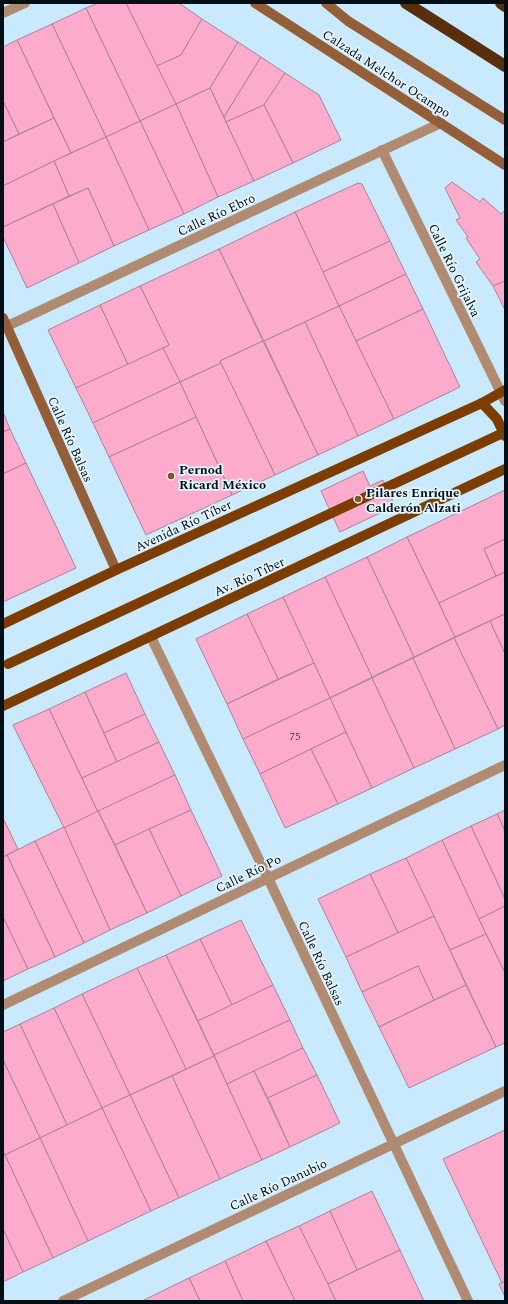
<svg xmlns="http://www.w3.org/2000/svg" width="508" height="1304" viewBox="0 0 508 1304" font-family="Spectral,serif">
	<rect width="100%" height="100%" fill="#c9eafe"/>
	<g fill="#fdabcc" stroke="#ac8393">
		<path d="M98,3h28l50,101 -36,17 -54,-113z"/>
		<path d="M126,3h53l23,16 -21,36 -24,11z"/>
		<path d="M86,8l54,113 -34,16 -54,-113z"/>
		<path d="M202,19l36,23 -28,46 -34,16 -19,-38 24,-11z"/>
		<path d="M52,24l54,113 -35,16 -54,-113z"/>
		<path d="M17,40l37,78 -35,16 -16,-33v-54z"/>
		<path d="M238,42l23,15 -37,60 -14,-29z"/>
		<path d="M261,57l24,16 -21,32 -38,17 -2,-5z"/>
		<path d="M285,73l34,22 22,45 -48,23 -29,-58z"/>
		<path d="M210,88l44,93 -36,16 -42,-93z"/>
		<path d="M3,101l16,33 -16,8z"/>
		<path d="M176,104l42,93 -34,17 -44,-93z"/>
		<path d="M264,105l29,58 -39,18 -28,-59z"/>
		<path d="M54,118l17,35 -68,33v-44z"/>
		<path d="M140,121l44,93 -35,16 -43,-93z"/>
		<path d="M106,137l43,93 -35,16 -26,-58 -19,8 -15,-35z"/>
		<path d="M54,161l15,35 -66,31v-41z"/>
		<path d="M452,182l28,20 3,-4 18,16 3,-3 1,1v69l-12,5 -17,-24 4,-3 -14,-21 2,-1 -12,-17 4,-2 -15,-30z"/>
		<path d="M358,183l4,1 28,57 -67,31 -28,-60z"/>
		<path d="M88,188l26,58 -35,17 -26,-59z"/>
		<path d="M53,204l26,59 -52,25 -24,-51v-10z"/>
		<path d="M295,212l44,94 -75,35 -45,-92z"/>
		<path d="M390,241l16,33 -67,32 -16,-34z"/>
		<path d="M219,249l44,92 -43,20 1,2 -41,19 -17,-34 6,-3 -29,-59z"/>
		<path d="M406,274l17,35 -67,32 -17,-35z"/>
		<path d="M505,281v29l-12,-24z"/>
		<path d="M140,286l29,59 -41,20 -28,-60z"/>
		<path d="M100,305l28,60 -52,23 -28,-58z"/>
		<path d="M339,306l55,113 -36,17 -53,-114z"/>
		<path d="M423,309l37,78 -66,32 -38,-78z"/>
		<path d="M305,322l53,114 -40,19 -54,-114z"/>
		<path d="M263,341l55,114 -43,20 -55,-114z"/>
		<path d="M163,348l17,34 -87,41 -17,-35z"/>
		<path d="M221,363l54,112 -43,20 -52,-113z"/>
		<path d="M180,382l16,35 -87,40 -16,-34z"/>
		<path d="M3,412l7,17 -7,3z"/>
		<path d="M196,417l36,78 -86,40 -37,-78z"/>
		<path d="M10,429l16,34 -23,11v-42z"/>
		<path d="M26,463l50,105 -73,34v-128z"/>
		<path d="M363,471l7,15 13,-6 12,26 -55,26 -19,-41z"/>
		<path d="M505,490v49l-21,10 12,27 -57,27 -32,-66z"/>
		<path d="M407,537l48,100 -41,20 -47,-100z"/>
		<path d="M505,539v33l-9,4 -12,-27z"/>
		<path d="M367,557l47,100 -42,20 -47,-100z"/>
		<path d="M505,572v42l-50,23 -16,-34z"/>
		<path d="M325,577l47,100 -42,21 -47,-101z"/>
		<path d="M283,597l31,66 -36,16 -31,-65z"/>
		<path d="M247,614l31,65 -51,25 -31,-65z"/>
		<path d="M505,614v40l-15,-33z"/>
		<path d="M490,621l15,33v71l-7,4 -44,-91z"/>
		<path d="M454,638l44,91 -43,20 -42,-91z"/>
		<path d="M413,658l42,91 -41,19 -42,-90z"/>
		<path d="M314,663l16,35 -87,41 -16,-35z"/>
		<path d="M126,673l19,41 -41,19 -19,-41z"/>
		<path d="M372,678l42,90 -42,20 -42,-90z"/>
		<path d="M85,692l32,70 -35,16 -33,-69z"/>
		<path d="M330,698l16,34 -86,42 -17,-35z"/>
		<path d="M49,709l49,103 -34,16 -51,-103z"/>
		<path d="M145,714l14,28 -42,20 -13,-29z"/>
		<path d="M346,732l26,56 -34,16 -27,-55z"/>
		<path d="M159,742l16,33 -77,37 -16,-34z"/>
		<path d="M311,749l27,55 -53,24 -25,-54z"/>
		<path d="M175,775l16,35 -76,35 -17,-34z"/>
		<path d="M191,810l31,66 -41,20 -32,-67z"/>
		<path d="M505,810v21l-8,-17z"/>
		<path d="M98,811l49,102 -37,17 -46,-102z"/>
		<path d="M497,814l8,17v68l-34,-73z"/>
		<path d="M3,818l15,31 -15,8z"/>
		<path d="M471,826l34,73v7l-26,13 -37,-79z"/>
		<path d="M64,827l46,103 -26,13 -49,-102z"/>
		<path d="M149,829l32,67 -34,17 -32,-68z"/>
		<path d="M442,840l44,94 -36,16 -44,-92z"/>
		<path d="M35,841l49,102 -29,14 -48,-102z"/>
		<path d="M7,855l48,102 -27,12 -25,-52v-60z"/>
		<path d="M406,858l28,58 -36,17 -28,-59z"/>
		<path d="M370,874l28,59 -52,24 -28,-58z"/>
		<path d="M505,906v67l-26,-54z"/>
		<path d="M434,916l32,69 -32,15 -16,-34 -56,26 -16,-35z"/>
		<path d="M3,917l25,52 -25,12z"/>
		<path d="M241,920l32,65 -41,20 -32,-66z"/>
		<path d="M486,934l19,39v70l-9,4 -46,-97z"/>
		<path d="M200,939l32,66 -34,16 -32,-66z"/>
		<path d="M166,955l48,101 -28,13 -49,-101z"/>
		<path d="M418,966l16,34 -55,27 -17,-35z"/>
		<path d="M137,968l49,101 -56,26 -48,-101z"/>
		<path d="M273,985l17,35 -76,35 -16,-34z"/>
		<path d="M466,985l30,62 -87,41 -30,-61z"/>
		<path d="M82,994l48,101 -28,13 -48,-100z"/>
		<path d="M54,1008l48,100 -35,17 -47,-101z"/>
		<path d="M290,1020l13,28 -76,36 -13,-29z"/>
		<path d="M20,1024l47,101 -27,13 -37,-78v-28z"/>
		<path d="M303,1048l14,27 -49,23 -14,-27z"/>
		<path d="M214,1056l48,104 -42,19 -48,-103z"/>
		<path d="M3,1060l37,78 -35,17 -2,-4z"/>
		<path d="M254,1071l36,76 -28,13 -35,-76z"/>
		<path d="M317,1075l23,48 -50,24 -22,-49z"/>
		<path d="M172,1076l48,103 -41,19 -49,-103z"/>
		<path d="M130,1095l49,103 -28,13 -49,-103z"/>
		<path d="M102,1108l49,103 -63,30 -48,-103z"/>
		<path d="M505,1130v151l-3,2 -59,-124z"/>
		<path d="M40,1138l48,103 -35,17 -48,-103z"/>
		<path d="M3,1155h2l48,103 -30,14 -20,-43z"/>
		<path d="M372,1191l28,59 -43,20 -27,-59z"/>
		<path d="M330,1211l27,59 -29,14 -29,-58z"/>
		<path d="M299,1226l29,58 8,17h-41l-29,-60z"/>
		<path d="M3,1229l20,43 -20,10z"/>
		<path d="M266,1241l29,60h-52l-18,-40z"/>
		<path d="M400,1250l24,51h-88l-8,-17z"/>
		<path d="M225,1261l18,40h-43l-11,-23z"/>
		<path d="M189,1278l11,23h-55l-1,-1z"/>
		<path d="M505,1281v16l-6,-13z"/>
	</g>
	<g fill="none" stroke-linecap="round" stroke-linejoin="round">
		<g stroke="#b18a72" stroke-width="10">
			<path d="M3,13l22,-10"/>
			<path d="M382,150l123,251"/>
			<path d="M3,328l438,-205"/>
			<path d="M151,637l117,241 200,423"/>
			<path d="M3,1005l502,-240"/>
			<path d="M63,1301l442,-210"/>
		</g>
		<g stroke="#945e39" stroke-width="10">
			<path d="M255,3l250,162"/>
			<path d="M326,3l22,18 157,99"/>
			<path d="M3,318l113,252"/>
		</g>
		<g stroke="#7e3d00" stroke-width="10">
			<path d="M482,403l15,16 8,17"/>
			<path d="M3,624l113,-54 366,-167 23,-13"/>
			<path d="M3,706l502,-237"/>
		</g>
		<g stroke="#592e0c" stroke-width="12">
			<path d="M406,3l99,63"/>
			<path d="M501,3l4,3"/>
		</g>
		<path stroke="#7e3d00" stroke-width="10" d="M8,664l497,-232"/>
	</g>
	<g fill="#92501e" stroke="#e4f5ff" stroke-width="1.5">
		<circle cx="171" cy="476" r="4"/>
		<circle cx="358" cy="499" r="4"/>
	</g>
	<g text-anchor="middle" stroke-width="3.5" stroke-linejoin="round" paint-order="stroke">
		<g font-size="11" fill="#413644">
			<text x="295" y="740">75</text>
		</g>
		<g font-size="13" fill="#020f17" stroke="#e4f5ff">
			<text transform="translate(387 73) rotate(33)" y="5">Calzada Melchor Ocampo</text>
			<text transform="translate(216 214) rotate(-25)" y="5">Calle Río Ebro</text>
			<text transform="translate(455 270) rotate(64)" y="5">Calle Río Grijalva</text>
			<text transform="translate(71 439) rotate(66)" y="5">Calle Río Balsas</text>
			<text transform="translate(183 525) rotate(-25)" y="5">Avenida Río Tíber</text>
			<text transform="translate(249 576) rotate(-25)" y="5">Av. Río Tíber</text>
			<text transform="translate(248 873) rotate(-26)" y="5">Calle Río Po</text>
			<text transform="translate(322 963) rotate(65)" y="5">Calle Río Balsas</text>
			<text transform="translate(278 1184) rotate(-25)" y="5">Calle Río Danubio</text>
		</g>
		<g font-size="13" font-weight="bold" fill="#020f17" stroke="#e4f5ff" text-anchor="start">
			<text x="179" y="474">Pernod<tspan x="179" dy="15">Ricard México</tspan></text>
			<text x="366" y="497">Pilares Enrique<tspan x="366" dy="15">Calderón Alzati</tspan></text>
		</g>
	</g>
	<rect width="508" height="1304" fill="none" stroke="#020f17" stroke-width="8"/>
</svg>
